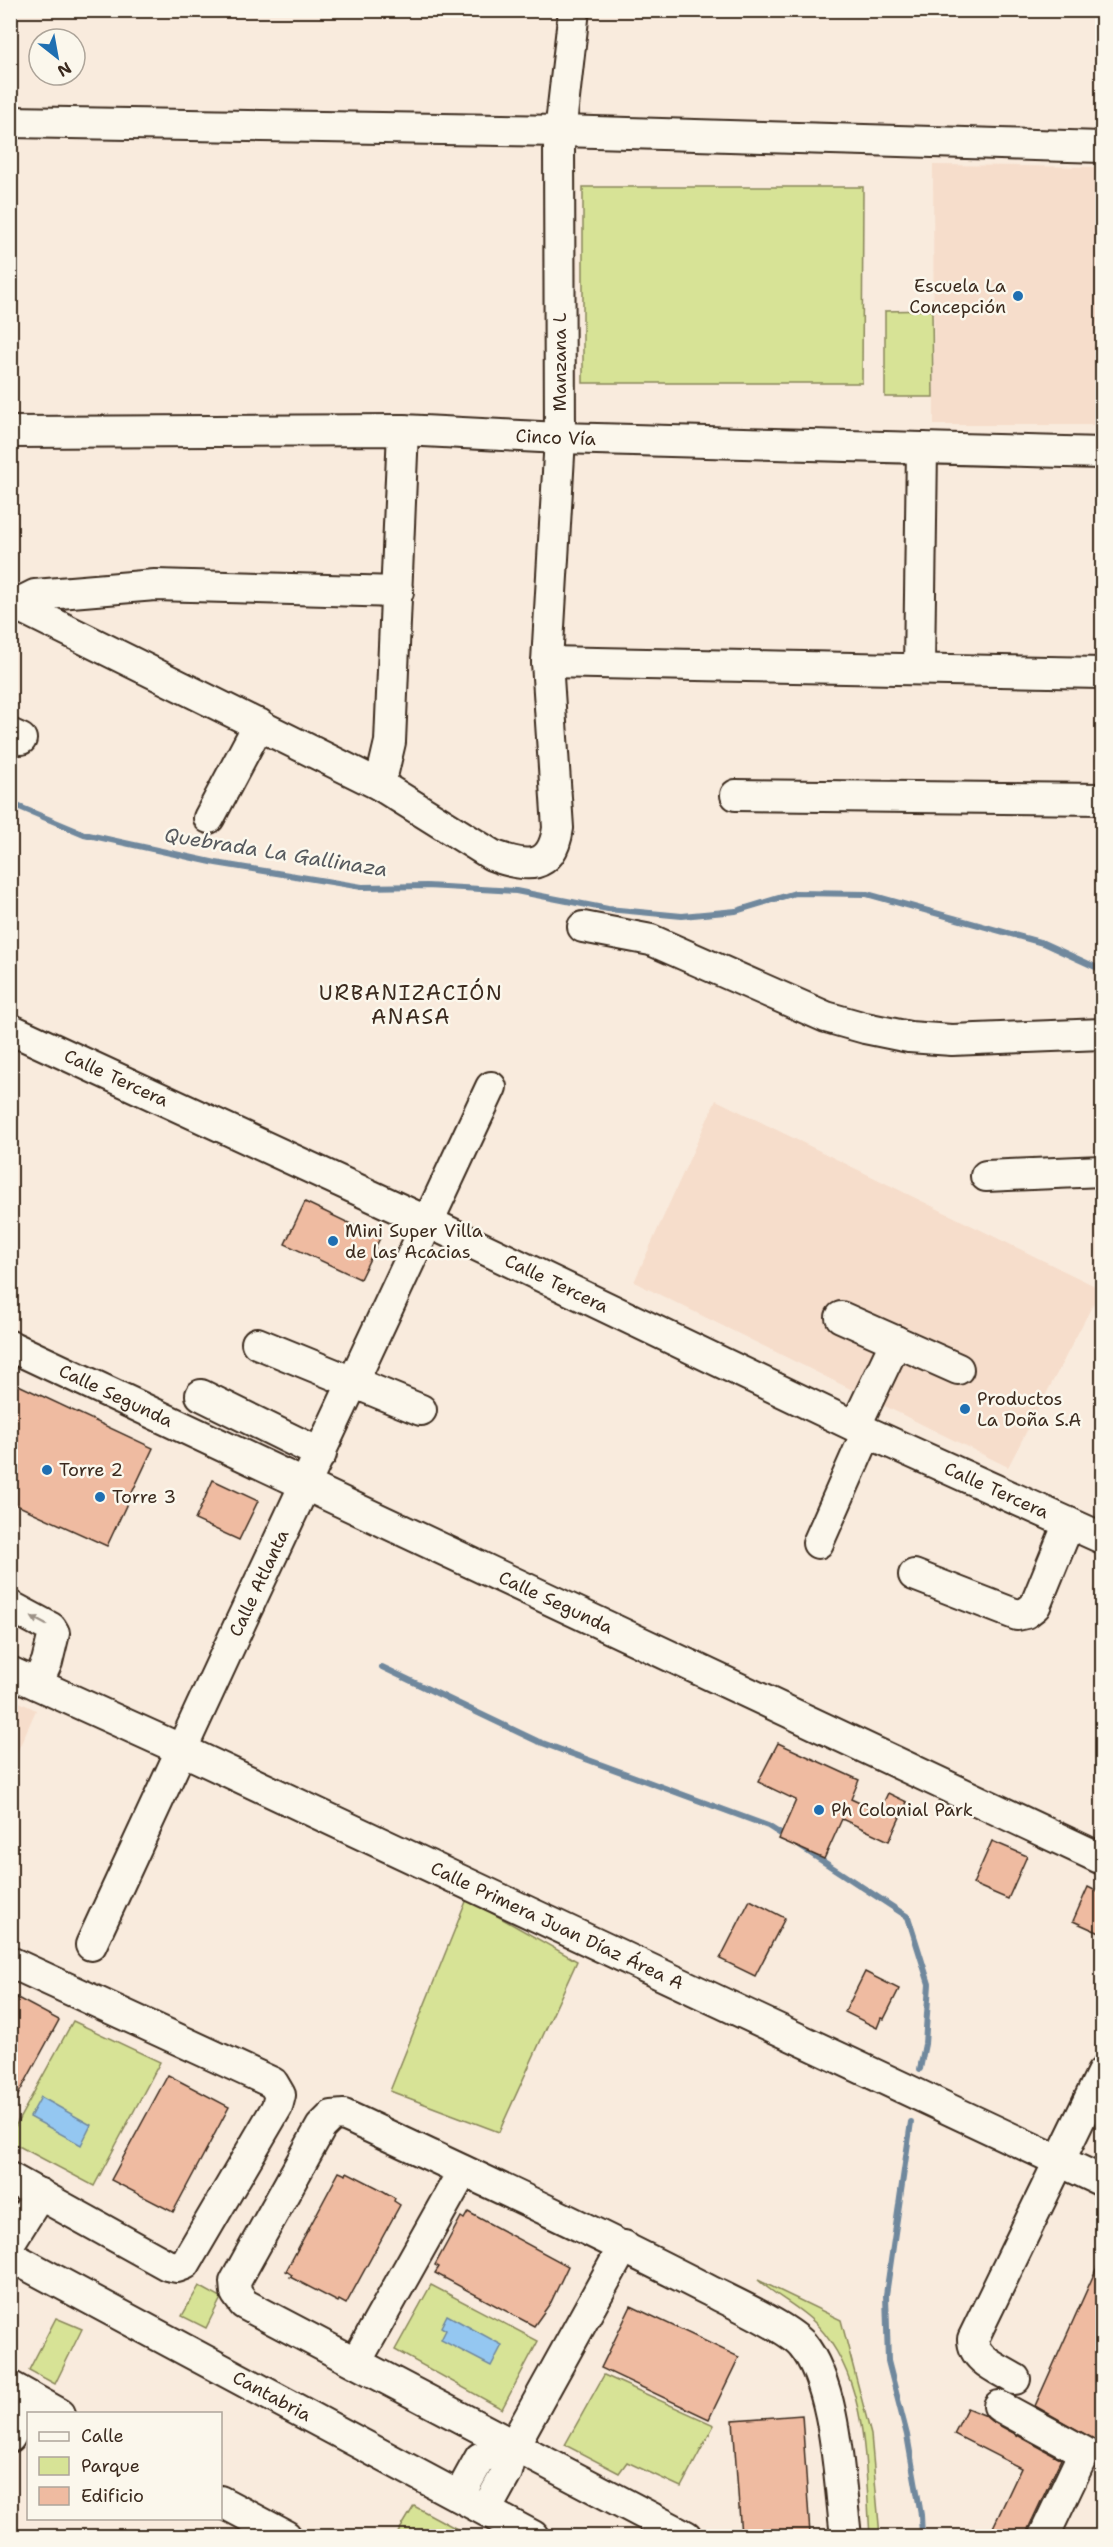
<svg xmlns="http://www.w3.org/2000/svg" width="1113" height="2547" viewBox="0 0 1113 2547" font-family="'Shantell Sans',sans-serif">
	<rect width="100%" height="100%" fill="#f9ebdd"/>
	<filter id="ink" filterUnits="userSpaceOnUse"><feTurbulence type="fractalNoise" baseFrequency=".0167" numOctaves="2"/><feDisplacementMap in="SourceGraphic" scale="12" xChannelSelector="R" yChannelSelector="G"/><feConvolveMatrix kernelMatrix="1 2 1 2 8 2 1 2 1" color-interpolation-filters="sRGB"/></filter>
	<g filter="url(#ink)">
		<g fill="#f6ddcb">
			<path d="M933,165l169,2v258h-168z"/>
			<path d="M716,1100l385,189 -93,178 -374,-185z"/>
			<path d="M11,1698l25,12 -25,56z"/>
		</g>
		<g fill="#d7e396" stroke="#89865a" stroke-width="1.5">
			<path d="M583,187h280l-1,196h-279z"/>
			<path d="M932,310l1,87h-48v-86z"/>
			<path d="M467,1899l110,62 -78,171 -109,-41z"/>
			<path d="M73,2021l87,41 -66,124 -83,-44v-8z"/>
			<path d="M758,2280l83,40 30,115 9,101h-10c-5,-69 -1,-156 -53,-211 -17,-18 -40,-28 -59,-45z"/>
			<path d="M431,2285l107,56 -36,68 -107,-59z"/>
			<path d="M199,2286l22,12 -15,30 -24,-12z"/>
			<path d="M56,2318l26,11 -27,55 -26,-14z"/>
			<path d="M604,2375l110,50 -33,62 -54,-25 -8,11 -54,-28z"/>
			<path d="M414,2506l56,30h-74z"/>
		</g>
		<g fill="#94c7f1" stroke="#70889d" stroke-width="1.5">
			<path d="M41,2097l50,28 -10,20 -51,-28z"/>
			<path d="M447,2315l55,30 -11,21 -50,-26 5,-10 -5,-3z"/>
		</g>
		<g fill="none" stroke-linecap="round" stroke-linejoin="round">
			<g stroke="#70889d" stroke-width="6">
				<path d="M10,803l74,31 132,29 146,24 65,-1 89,5 92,18 74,7 54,-5 59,-18 72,1 176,49 59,27"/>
				<path d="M382,1667l155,74 231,85 19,12"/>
				<path d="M801,1847l107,70 21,67 -4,60 -5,25"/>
				<path d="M911,2122l-25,173 2,66 19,74 14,80 1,21"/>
			</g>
		</g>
		<g fill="#efbba1" stroke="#3b2a1e" stroke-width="1.5">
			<path d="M305,1202l75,36 -20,41 -75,-35z"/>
			<path d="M10,1381l143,67 -46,98 -97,-44z"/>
			<path d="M213,1480l45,21 -19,39 -44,-20z"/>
			<path d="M778,1743l81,37 -8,19 28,13 9,-19 19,9 -18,39 -47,-22 -18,40 -45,-20 17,-39 -38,-18z"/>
			<path d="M992,1841l35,15 -19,43 -35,-15z"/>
			<path d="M1088,1887l14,7v40l-29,-13z"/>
			<path d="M750,1900l35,18 -30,58 -35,-17z"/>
			<path d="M865,1972l34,17 -15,30 -3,-1 -4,10 -32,-16z"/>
			<path d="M10,1994l49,26 -49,90v-44l8,-14 -8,-4z"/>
			<path d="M168,2075l61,32 -56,105 -62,-32z"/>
			<path d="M339,2172l7,3 1,-3 33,17 15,9 -1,3 6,4 -54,99 -7,-4 -1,2 -48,-25 2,-2 -6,-4z"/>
			<path d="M468,2212l100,54 -17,36 -17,24 -99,-53 4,-6 -4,-2 26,-48 3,2z"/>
			<path d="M1102,2256v188l-67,-38z"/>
			<path d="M631,2306l108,51 -30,62 -108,-51z"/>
			<path d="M967,2408l17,7 7,6 70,38 -33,70 -1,7h-38l32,-68 -67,-34z"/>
			<path d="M802,2415l8,119 -69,2 -8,-116z"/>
		</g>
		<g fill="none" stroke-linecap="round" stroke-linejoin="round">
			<defs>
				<g id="minor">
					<path d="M10,122l551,9 541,16"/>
					<path id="s1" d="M10,432l393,-2 157,8 542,15"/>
					<path d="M10,602l370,183 112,70c34,13 60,16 66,-27l-11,-166 13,-224 -1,-296 15,-132"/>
					<path d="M21,607l4,-7 10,-5 120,-10 243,7"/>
					<path d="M547,662l555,11"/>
					<path d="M919,669l3,-221"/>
					<path d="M10,734l11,5"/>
					<path d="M380,785l10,-43 13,-312"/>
					<path d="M736,795l366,4"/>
					<path d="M209,818l50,-94"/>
					<path d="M583,927l68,13 175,77 39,11 44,9 43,3 150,-6"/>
					<path id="s2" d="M10,1029l418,193 439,210 235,106"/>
					<path d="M986,1176l116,-5"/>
					<path d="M841,1317l117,52"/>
					<path d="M257,1343l164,67"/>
					<path id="s3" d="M10,1346l1092,513"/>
					<path d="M201,1395l120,59"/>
					<path d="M856,1425l40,-84"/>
					<path d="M818,1543l49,-111"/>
					<path d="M914,1575l103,40 9,-2 9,-7 34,-83"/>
					<path d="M10,1606l41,22 3,5 -7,29 -10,22"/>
					<path id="s4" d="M10,1672l170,77 922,432"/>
					<path id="s5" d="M91,1945c131,-287 268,-572 400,-858"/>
					<path d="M10,1962l263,121 7,12 -3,12 -92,157 -8,3 -10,-2 -157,-87"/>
					<path d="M10,2242l30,-48"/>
					<path id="s6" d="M10,2256l523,280"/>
					<path d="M356,2362l107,-191"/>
					<path d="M1015,2379c-16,-10 -42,-19 -42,-40l129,-266"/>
					<path d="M10,2386l50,28"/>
					<path d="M999,2406l85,46 -40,84"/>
					<path d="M10,2437l21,-39"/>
					<path d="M459,2496l21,-38 34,-13"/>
					<path d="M220,2501l66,35"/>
					<path d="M486,2510l21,-38 7,-27 110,-199"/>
					<path d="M686,2536l-442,-232 -8,-11 -1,-11 86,-155 11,-11 12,-1c122,57 244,113 364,175 22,11 79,37 94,54 35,42 37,138 44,192"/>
				</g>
			</defs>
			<use href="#minor" stroke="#3b2a1e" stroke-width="34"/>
			<use href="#minor" stroke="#fbf7ec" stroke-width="30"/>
		</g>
		<defs><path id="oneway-solid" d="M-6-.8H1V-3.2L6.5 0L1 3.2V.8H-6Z" transform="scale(1.5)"/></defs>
		<use fill="#9b9085" href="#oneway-solid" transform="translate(39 1621) rotate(-152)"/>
	</g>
	<g fill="#1f6fb2" stroke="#fbf7ec" stroke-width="2">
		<circle cx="1018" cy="296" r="6"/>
		<circle cx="333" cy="1241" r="6"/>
		<circle cx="965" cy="1409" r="6"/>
		<circle cx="47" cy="1470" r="6"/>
		<circle cx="100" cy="1497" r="6"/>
		<circle cx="819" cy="1810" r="6"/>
	</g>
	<g text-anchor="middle" stroke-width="5" stroke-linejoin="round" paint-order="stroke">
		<g font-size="18" fill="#3b2a1e" stroke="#fbf7ec" text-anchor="start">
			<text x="1006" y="292" text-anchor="end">Escuela La<tspan x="1006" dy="21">Concepción</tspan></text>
			<text x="345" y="1237">Mini Super Villa<tspan x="345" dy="21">de las Acacias</tspan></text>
			<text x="977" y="1405">Productos<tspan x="977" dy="21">La Doña S.A</tspan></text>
			<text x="59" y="1476">Torre 2</text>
			<text x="112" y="1503">Torre 3</text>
			<text x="831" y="1816">Ph Colonial Park</text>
		</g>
		<g font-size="18" fill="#3b2a1e" stroke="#fbf7ec">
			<text transform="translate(560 362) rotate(-90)" y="6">Manzana L</text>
			<text dy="6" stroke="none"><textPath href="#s1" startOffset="546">Cinco Vía</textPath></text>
			<text dy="6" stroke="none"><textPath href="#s2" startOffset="117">Calle Tercera</textPath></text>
			<text dy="6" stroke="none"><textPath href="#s2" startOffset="603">Calle Tercera</textPath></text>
			<text dy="6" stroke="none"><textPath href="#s3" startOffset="117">Calle Segunda</textPath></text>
			<text dy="6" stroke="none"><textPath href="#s2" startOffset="1089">Calle Tercera</textPath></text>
			<text dy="6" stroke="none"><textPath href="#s5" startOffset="399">Calle Atlanta</textPath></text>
			<text dy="6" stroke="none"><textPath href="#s3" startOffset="603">Calle Segunda</textPath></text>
			<text dy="6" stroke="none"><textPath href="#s4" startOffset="603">Calle Primera Juan Díaz Área A</textPath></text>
			<text dy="6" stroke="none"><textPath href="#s6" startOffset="297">Cantabria</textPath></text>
		</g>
		<g font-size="20" font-style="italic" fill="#56595d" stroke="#fbf7ec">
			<text transform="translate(276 852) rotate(9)" y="7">Quebrada La Gallinaza</text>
		</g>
		<g font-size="21" letter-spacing="1.5" fill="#3b2a1e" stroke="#fbf7ec">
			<text x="411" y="1000">URBANIZACIÓN<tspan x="411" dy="24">ANASA</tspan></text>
		</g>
	</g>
	<rect width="1113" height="2547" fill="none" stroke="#fbf7ec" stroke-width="36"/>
	<rect x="18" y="18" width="1077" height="2511" fill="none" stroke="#3b2a1e" stroke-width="2" filter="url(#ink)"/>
	<rect x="27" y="2412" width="195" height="108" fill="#fbf7ec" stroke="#aea59a" stroke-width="1.5"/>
	<rect x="39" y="2432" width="30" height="9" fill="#fbf7ec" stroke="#aea59a" stroke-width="1.5"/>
	<text x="81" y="2442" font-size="18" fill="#3b2a1e">Calle</text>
	<rect x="39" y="2457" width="30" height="18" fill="#d7e396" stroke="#aea59a" stroke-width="1.5"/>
	<text x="81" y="2472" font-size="18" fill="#3b2a1e">Parque</text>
	<rect x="39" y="2487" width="30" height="18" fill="#efbba1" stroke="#aea59a" stroke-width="1.5"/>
	<text x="81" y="2502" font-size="18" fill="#3b2a1e">Edificio</text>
	<g transform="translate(57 57) rotate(149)"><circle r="28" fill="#fbf7ec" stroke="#aea59a" stroke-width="1.5"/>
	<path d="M0-4.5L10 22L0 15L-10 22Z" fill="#1f6fb2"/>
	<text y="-9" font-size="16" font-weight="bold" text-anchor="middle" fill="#3b2a1e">N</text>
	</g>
</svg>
